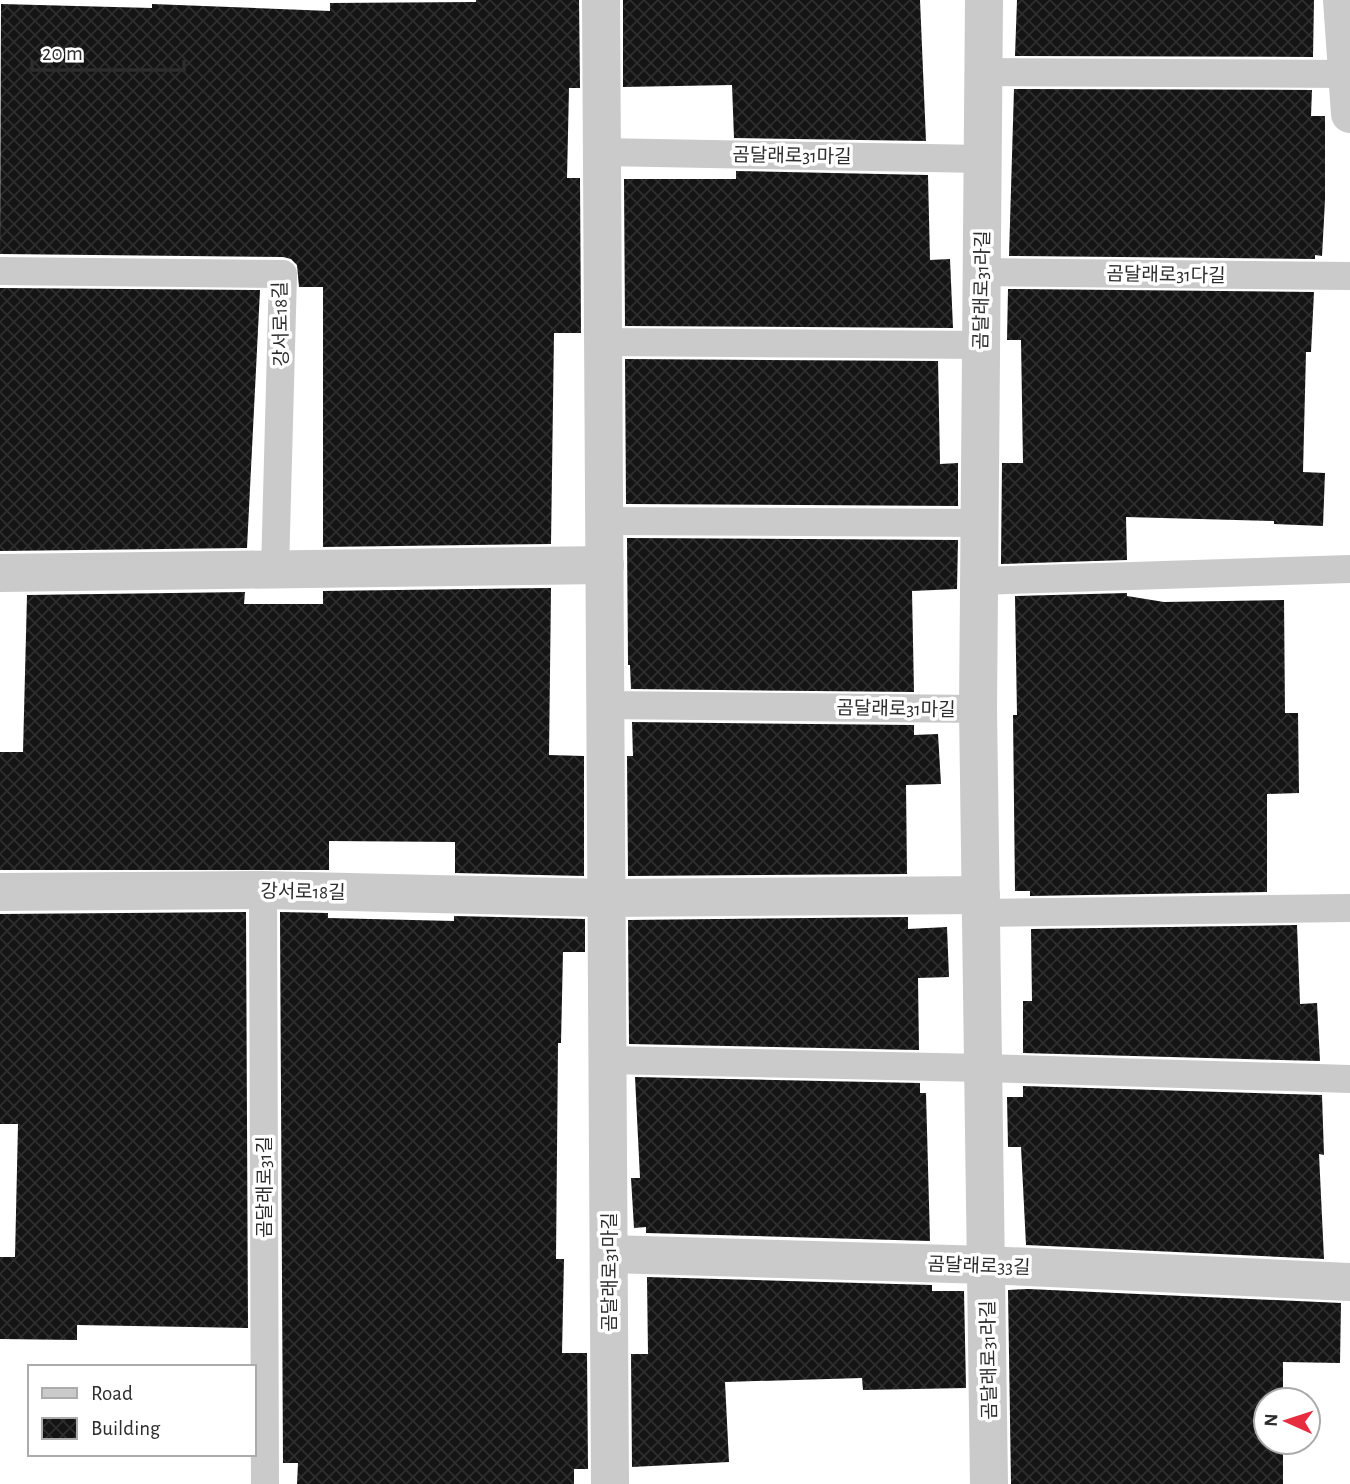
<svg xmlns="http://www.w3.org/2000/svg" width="1350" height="1484" viewBox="0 0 1350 1484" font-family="'Alegreya Sans','Noto Sans KR',sans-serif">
	<defs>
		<pattern id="building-cross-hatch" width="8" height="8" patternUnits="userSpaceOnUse" patternTransform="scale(1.75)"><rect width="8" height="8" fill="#141414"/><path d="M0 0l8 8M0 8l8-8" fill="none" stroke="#2e2e2e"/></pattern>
	</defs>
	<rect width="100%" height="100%" fill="#fff"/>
	<g fill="url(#building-cross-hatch)">
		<path d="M476,0h103l1,88h-11l-2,90h13l1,155h-27l-3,211 -228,3v-260h-24l-2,-22 -6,-6 -8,-2 -283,-3 1,-250 151,4v-4l178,7v-8l146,-1z"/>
		<path d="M623,0h297l6,141 -192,-3 -2,-53 -109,2z"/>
		<path d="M1017,0h297l-1,57 -298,-1z"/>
		<path d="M1014,89l298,1 -1,26h14v85l-3,55 -7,-1v4l-306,-3z"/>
		<path d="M736,171l192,4 2,85 20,-1 3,69 -328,-2 -1,-147h112z"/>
		<path d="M0,288l260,2 -13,258 -247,3z"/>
		<path d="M1008,289l306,3 -3,60h-5l-3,120 22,1 -2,53 -49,-2v-3l-148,-4 1,43 -126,4 1,-101h21l-2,-123h-14z"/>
		<path d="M625,359l313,2 2,103 18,-1v43l-332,-2z"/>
		<path d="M627,538l331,2 -1,49 -45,2 2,101 -283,-3 -1,-24h-2z"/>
		<path d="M551,588l-2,167 35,1v120l-129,-3v-31l-126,-1v29h-329v-118h23l4,-157 218,-3 -1,12h79v-13z"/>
		<path d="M1127,593v3l37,6 120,-2 1,113h13l1,80 -32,1v98l-237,4v-5h-15l-2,-176h4l-2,-119z"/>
		<path d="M632,722l282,3v10l24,-1 3,50 -35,1 1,89 -279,2 -1,-120h6z"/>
		<path d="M246,912l2,416 -171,-3v15l-77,-1v-82h15l3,-133h-18v-210z"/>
		<path d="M280,912l48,1v5l126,3v-5l131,3v33h-22l-2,91h-3l-2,216h8l-2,94h25l1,116h-14v15h-277l1,-21h-15z"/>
		<path d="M908,917v12l39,-2 2,50 -31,1 1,72 -290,-6 -1,-124z"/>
		<path d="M1297,925l3,79 17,-1 3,58 -297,-8v-52h9l-1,-72z"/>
		<path d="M635,1077l285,6v10h6l4,148 -284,-8v-6l-12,1 -3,-50h9z"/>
		<path d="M1023,1086l299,9 2,60 -5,-1 5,105 -298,-14 -5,-98h-13l-1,-50h16z"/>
		<path d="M647,1277l285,8v6h32l2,97 -103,2 -1,-12 -137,4 4,80 -97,5 -1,-113h17z"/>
		<path d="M1028,1289l313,14 -1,60 -57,-1v38h-17v42h17v42h-272l-3,-194z"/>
	</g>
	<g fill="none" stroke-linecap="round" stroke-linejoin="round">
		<g stroke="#cacaca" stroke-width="28">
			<path d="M983,72l364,2"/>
			<path d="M601,152l381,7"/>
			<path d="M0,271l283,3 -8,296"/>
			<path d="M981,272l369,4"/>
			<path d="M602,342l378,3"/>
			<path d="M604,521l374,2"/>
			<path d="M978,581l372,-12"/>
			<path d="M604,705l374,4"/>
			<path d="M263,890l2,594"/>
			<path d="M980,913l370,-5"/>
			<path d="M607,1060l375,8 368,11"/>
		</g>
		<g stroke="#cacaca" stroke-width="38">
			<path d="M601,0l9,1484"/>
			<path d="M984,0l-6,709 11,775"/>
			<path d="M1342,0l8,114"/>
			<path d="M0,573l605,-8"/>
			<path d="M0,892l263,-2 343,8 375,-3"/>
			<path d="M609,1254l378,11 363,17"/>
		</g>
	</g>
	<g text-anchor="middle" stroke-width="7" stroke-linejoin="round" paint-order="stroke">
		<g font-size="19" fill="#2d2d2d" stroke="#fff">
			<text transform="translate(792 155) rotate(1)" y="7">곰달래로31마길</text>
			<text transform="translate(1166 274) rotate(1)" y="7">곰달래로31다길</text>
			<text transform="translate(981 290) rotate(-89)" y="7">곰달래로31라길</text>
			<text transform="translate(280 324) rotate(-91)" y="7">강서로18길</text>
			<text transform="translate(896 708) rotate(1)" y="7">곰달래로31마길</text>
			<text transform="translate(303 891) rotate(1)" y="7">강서로18길</text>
			<text transform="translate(264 1187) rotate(-90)" y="7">곰달래로31길</text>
			<text transform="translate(979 1265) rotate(2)" y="7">곰달래로33길</text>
			<text transform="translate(609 1272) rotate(-90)" y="7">곰달래로31마길</text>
			<text transform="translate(988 1360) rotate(-91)" y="7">곰달래로31라길</text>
		</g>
	</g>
	<rect x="28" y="1365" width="228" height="91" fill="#ffffff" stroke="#ababab" stroke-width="2"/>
	<rect x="42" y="1388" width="35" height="10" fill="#cacaca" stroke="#ababab" stroke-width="2"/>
	<text x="91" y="1400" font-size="21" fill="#2d2d2d">Road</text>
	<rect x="42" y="1418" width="35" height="21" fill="url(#building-cross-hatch)" stroke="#ababab" stroke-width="2"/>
	<text x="91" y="1435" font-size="21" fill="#2d2d2d">Building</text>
	<g transform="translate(1287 1421) rotate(273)"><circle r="33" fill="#ffffff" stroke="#ababab" stroke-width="2"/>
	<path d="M0-5L12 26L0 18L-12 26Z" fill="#e62c3e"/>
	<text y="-10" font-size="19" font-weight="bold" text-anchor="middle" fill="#2d2d2d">N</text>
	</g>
	<path d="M32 60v10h152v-10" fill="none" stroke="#2d2d2d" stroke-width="3.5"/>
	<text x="42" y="60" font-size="21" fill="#2d2d2d" stroke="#ffffff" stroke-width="5" paint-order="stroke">20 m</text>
</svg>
